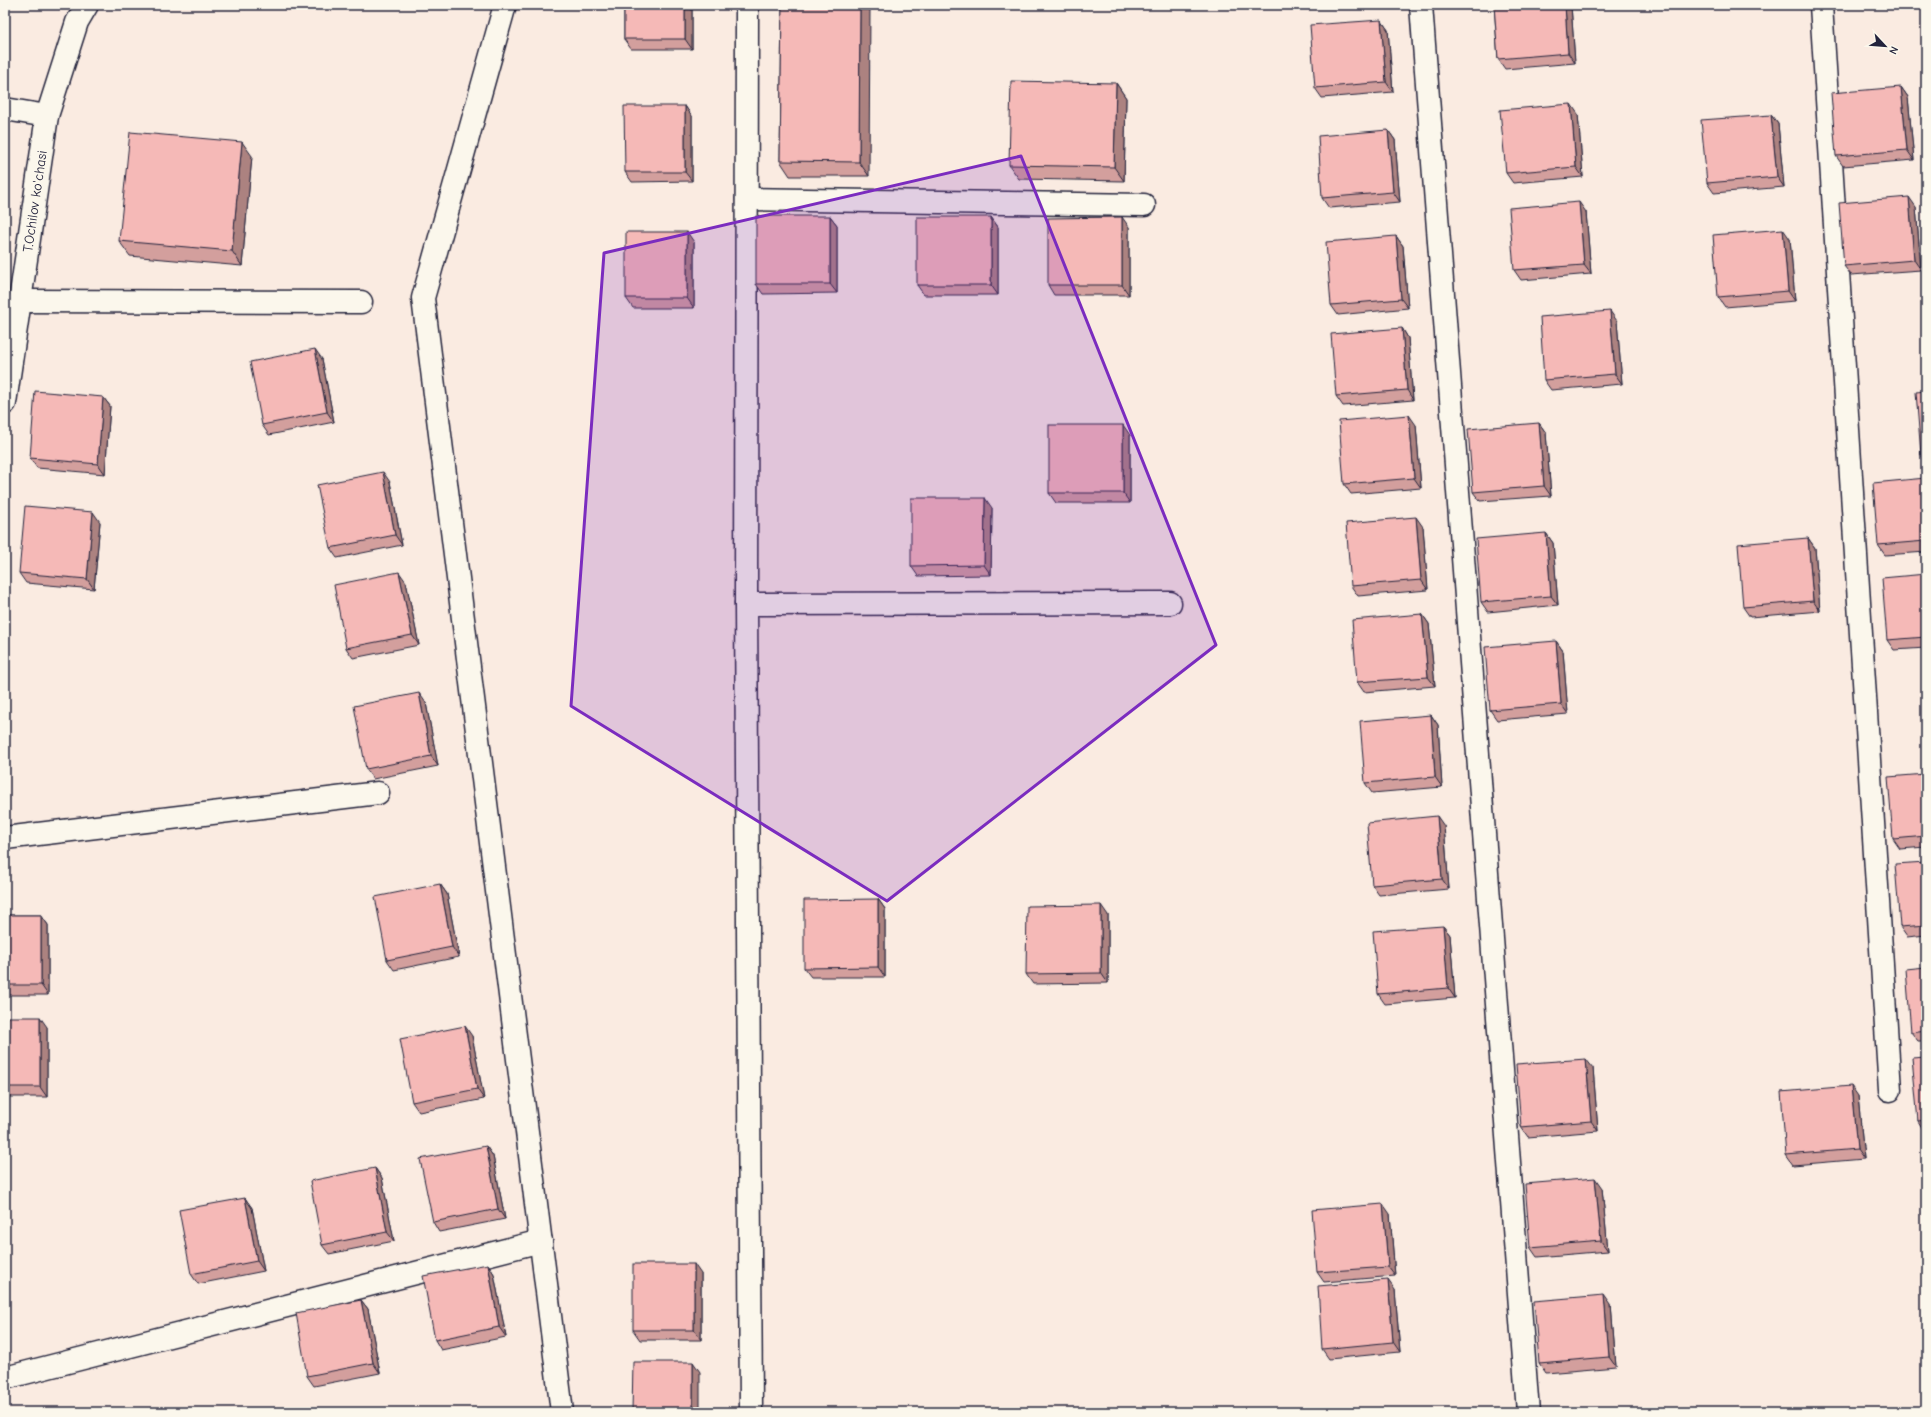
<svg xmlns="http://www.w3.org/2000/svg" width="1931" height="1417" viewBox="0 0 1931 1417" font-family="'Comic Neue',sans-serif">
	<rect width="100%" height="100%" fill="#faebe1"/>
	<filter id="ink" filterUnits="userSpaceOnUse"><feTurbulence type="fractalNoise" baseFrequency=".025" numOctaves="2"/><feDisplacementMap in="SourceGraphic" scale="8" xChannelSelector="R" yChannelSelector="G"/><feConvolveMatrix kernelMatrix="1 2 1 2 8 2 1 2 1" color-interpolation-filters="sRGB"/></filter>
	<g filter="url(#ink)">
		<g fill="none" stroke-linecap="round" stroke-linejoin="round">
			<defs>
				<g id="minor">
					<path d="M505,5l-82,293 139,1114"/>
					<path d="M747,5l-1,599 5,808"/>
					<path d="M1421,5l107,1407"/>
					<path d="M1821,5l69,1085"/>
					<path d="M5,109l42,7"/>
					<path d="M747,199l397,6"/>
					<path d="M19,301l342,1"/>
					<path d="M746,604l424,-1"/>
					<path d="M5,838l373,-45"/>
					<path d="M5,1378l536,-137"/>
				</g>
				<g id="secondary">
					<path id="s1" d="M5,403l42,-287 30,-94 10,-17"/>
				</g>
			</defs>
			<use href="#minor" stroke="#22223b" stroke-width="25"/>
			<use href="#secondary" stroke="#22223b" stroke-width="25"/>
			<use href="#minor" stroke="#fbf7ec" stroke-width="22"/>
			<use href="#secondary" stroke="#fbf7ec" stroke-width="22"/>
		</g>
		<g fill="#d39f9d" stroke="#22223b">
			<path d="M234,5h13l-1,4z"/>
			<path d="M624,5h68v44h-61l-7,-10z"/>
			<path d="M782,5l87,171h-79l-10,-15z"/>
			<path d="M1494,5h77l4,58 -70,6 -7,-10z"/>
			<path d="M1381,20l7,10 5,62 -71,6 -7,-10z"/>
			<path d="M1116,83l10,15 -2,83 -105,-2 -10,-14z"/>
			<path d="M1901,87l7,10 6,63 -71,6 -7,-10z"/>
			<path d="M685,106l7,10v65l-60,1 -7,-10z"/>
			<path d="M1578,114l5,63 -70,6 -7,-10z"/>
			<path d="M1771,115l7,9 6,63 -70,6 -7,-10z"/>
			<path d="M1388,130l7,10 5,62 -71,6 -7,-10z"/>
			<path d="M252,156l-10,110 -112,-10 -11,-15z"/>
			<path d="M1916,207l5,63 -70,5 -7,-9z"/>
			<path d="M1586,212l5,62 -70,6 -7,-10z"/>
			<path d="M830,216l7,9v68l-74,1 -7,-10z"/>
			<path d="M991,217l7,10v68h-74l-7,-10z"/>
			<path d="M1129,227v68h-75l-6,-10z"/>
			<path d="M1396,236l7,10 5,62 -70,7 -7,-10z"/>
			<path d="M1790,239l5,62 -70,6 -7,-10z"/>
			<path d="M694,242v66h-61l-7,-10z"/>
			<path d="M1617,321l5,63 -71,6 -7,-10z"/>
			<path d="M1402,328l6,10 5,62 -70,6 -7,-10z"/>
			<path d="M322,359l12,63 -65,13 -7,-10z"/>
			<path d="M1926,391v71l-5,-7z"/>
			<path d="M103,397l7,9 -5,68 -68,-6 -7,-10z"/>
			<path d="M1539,423l7,10 5,63 -71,5 -7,-9z"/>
			<path d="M1416,425l5,63 -70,6 -7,-10z"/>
			<path d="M1130,435v68h-74l-7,-10z"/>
			<path d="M1926,478v74l-41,3 -7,-10z"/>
			<path d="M390,482l12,63 -65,13 -7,-10z"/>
			<path d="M992,508l-1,67 -73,1 -7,-10z"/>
			<path d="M100,522l-6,67 -68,-6 -7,-10z"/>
			<path d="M1423,527l5,63 -70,6 -7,-10z"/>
			<path d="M1546,533l7,10 5,62 -70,7 -7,-10z"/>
			<path d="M1808,538l7,10 5,63 -70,6 -7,-10z"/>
			<path d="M1926,574v74l-32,2 -7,-10z"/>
			<path d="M406,582l13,63 -66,13 -7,-10z"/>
			<path d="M1422,614l7,10 6,62 -71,6 -7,-10z"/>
			<path d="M1556,641l7,10 5,63 -71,6 -7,-10z"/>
			<path d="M426,703l12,63 -65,13 -7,-10z"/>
			<path d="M1431,715l7,10 4,62 -70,6 -7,-10z"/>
			<path d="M1926,774v73l-26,2 -7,-10z"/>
			<path d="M1444,826l5,63 -70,6 -7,-10z"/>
			<path d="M1926,862v73l-19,2 -7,-10z"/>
			<path d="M440,884l7,10 12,63 -65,13 -7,-10z"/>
			<path d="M878,899l7,10v68h-74l-7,-9z"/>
			<path d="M5,915h36l7,10v70h-43z"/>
			<path d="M1108,915v68l-75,1 -7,-10z"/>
			<path d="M1443,926l7,9 5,63 -70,6 -7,-10z"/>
			<path d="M1926,967v74h-8l-7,-9z"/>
			<path d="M5,1017l42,10v70h-42z"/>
			<path d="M472,1036l12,63 -65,13 -7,-10z"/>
			<path d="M1926,1057v74h-2l-6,-10z"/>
			<path d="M1593,1068l5,63 -70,6 -7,-10z"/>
			<path d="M1858,1096l6,63 -71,6 -7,-10z"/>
			<path d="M486,1146l7,10 12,63 -66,13 -6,-10z"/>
			<path d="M375,1168l7,10 12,63 -65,13 -7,-9z"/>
			<path d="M1602,1188l6,63 -71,6 -7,-10z"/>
			<path d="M245,1198l7,10 12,63 -66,13 -7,-10z"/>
			<path d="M1390,1214l5,62 -71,6 -7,-10z"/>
			<path d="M488,1264l6,10 12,63 -65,13 -6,-10z"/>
			<path d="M701,1274v66h-61l-7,-10z"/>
			<path d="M1395,1290l5,62 -71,7 -7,-10z"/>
			<path d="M361,1300l7,9 12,64 -66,13 -7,-10z"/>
			<path d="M1611,1305l5,62 -70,6 -7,-10z"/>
		</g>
		<g fill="#ac8280" stroke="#22223b">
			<path d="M243,5h4l-1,4z"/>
			<path d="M685,5h7v44l-7,-10z"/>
			<path d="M860,5h10l-1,171 -10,-14z"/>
			<path d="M1565,5h6l4,58 -7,-10z"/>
			<path d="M1381,20l7,10 5,62 -7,-10z"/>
			<path d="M1116,83l10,15 -2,83 -10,-14z"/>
			<path d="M1901,87l7,10 6,63 -7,-10z"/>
			<path d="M1571,104l7,10 5,63 -7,-10z"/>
			<path d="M685,106l7,10v65l-7,-9z"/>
			<path d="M1771,115l7,9 6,63 -7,-10z"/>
			<path d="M1388,130l7,10 5,62 -7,-10z"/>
			<path d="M242,142l10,14 -10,110 -10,-15z"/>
			<path d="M1909,197l7,10 5,63 -7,-10z"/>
			<path d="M1579,202l7,10 5,62 -7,-9z"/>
			<path d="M830,216l7,9v68l-7,-9z"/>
			<path d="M991,217l7,10v68l-7,-10z"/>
			<path d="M1122,217l7,10v68l-7,-10z"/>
			<path d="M1783,229l7,10 5,62 -7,-10z"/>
			<path d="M687,232l7,10v66l-7,-10z"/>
			<path d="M1396,236l7,10 5,62 -7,-9z"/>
			<path d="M1610,311l7,10 5,63 -7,-10z"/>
			<path d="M1402,328l6,10 5,62 -6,-10z"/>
			<path d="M315,349l7,10 12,63 -7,-10z"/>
			<path d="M103,397l7,9 -5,68 -7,-10z"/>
			<path d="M1409,415l7,10 5,63 -7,-10z"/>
			<path d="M1539,423l7,10 5,63 -7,-10z"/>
			<path d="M1123,425l7,10v68l-7,-10z"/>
			<path d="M383,472l7,10 12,63 -7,-10z"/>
			<path d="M985,498l7,10 -1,67 -7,-10z"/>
			<path d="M93,512l7,10 -6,67 -7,-10z"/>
			<path d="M1416,517l7,10 5,63 -7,-10z"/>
			<path d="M1546,533l7,10 5,62 -7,-9z"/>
			<path d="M1808,538l7,10 5,63 -7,-10z"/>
			<path d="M399,572l7,10 13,63 -7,-10z"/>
			<path d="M1422,614l7,10 6,62 -7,-9z"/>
			<path d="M1556,641l7,10 5,63 -7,-10z"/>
			<path d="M419,693l7,10 12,63 -7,-10z"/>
			<path d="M1431,715l7,10 4,62 -7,-10z"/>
			<path d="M1437,816l7,10 5,63 -7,-10z"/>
			<path d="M440,884l7,10 12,63 -7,-10z"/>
			<path d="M878,899l7,10v68l-7,-10z"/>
			<path d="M1101,905l7,10v68l-7,-10z"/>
			<path d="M41,915l7,10v70l-7,-10z"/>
			<path d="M1443,926l7,9 5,63 -7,-10z"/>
			<path d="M40,1017l7,10v70l-7,-10z"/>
			<path d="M465,1026l7,10 12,63 -7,-10z"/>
			<path d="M1586,1059l7,9 5,63 -7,-10z"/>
			<path d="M1851,1086l7,10 6,63 -7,-10z"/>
			<path d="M486,1146l7,10 12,63 -7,-10z"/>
			<path d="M375,1168l7,10 12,63 -7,-9z"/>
			<path d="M1595,1178l7,10 6,63 -7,-10z"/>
			<path d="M245,1198l7,10 12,63 -7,-10z"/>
			<path d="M1383,1204l7,10 5,62 -7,-9z"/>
			<path d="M488,1264l6,10 12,63 -7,-10z"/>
			<path d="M694,1264l7,10v66l-7,-10z"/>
			<path d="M1388,1280l7,10 5,62 -7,-10z"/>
			<path d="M1604,1295l7,10 5,62 -7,-10z"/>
			<path d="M361,1300l7,9 12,64 -7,-10z"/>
			<path d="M693,1362l7,10v40h-7z"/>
		</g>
		<g fill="#f5b9b7" stroke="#22223b">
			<rect x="624" y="5" width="61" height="34"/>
			<path d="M782,5h78l-1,157 -79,-1z"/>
			<path d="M1494,5h71l3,48 -70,6z"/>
			<path d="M1381,20l5,62 -71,6 -5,-63z"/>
			<path d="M1011,81l105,2 -2,84 -105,-2z"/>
			<path d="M1901,87l6,63 -71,6 -5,-63z"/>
			<path d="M1571,104l5,63 -70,6 -6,-63z"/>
			<path d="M624,106h61v66h-60z"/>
			<path d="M1771,115l6,62 -70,6 -6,-63z"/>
			<path d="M1388,130l5,62 -71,6 -4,-62z"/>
			<path d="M130,132l112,10 -10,109 -113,-10z"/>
			<path d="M1909,197l5,63 -70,6 -5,-63z"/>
			<path d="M1579,202l5,63 -70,5 -5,-62z"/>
			<rect x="756" y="216" width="74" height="68"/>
			<rect x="917" y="217" width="74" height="68"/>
			<path d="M1122,217v68h-74v-67z"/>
			<path d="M1783,229l5,62 -70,6 -5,-62z"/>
			<rect x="626" y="232" width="61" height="66"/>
			<path d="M1396,236l5,63 -70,6 -5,-63z"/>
			<path d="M1610,311l5,63 -71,6 -4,-63z"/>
			<path d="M1402,328l5,62 -71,6 -5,-62z"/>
			<path d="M315,349l12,63 -65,13 -12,-63z"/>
			<path d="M35,391l68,6 -5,67 -68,-6z"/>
			<path d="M1926,391v64h-5l-5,-63z"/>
			<path d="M1409,415l5,63 -70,6 -5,-63z"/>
			<path d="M1539,423l5,63 -71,6 -5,-63z"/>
			<rect x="1049" y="425" width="74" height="68"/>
			<path d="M383,472l12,63 -65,13 -13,-63z"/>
			<path d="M1926,478v63l-48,4 -5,-62z"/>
			<path d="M911,498h74l-1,67 -73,1z"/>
			<path d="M25,506l68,6 -6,67 -68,-6z"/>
			<path d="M1416,517l5,63 -70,6 -5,-63z"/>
			<path d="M1546,533l5,63 -70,6 -5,-63z"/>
			<path d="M1808,538l5,63 -70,6 -5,-63z"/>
			<path d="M399,572l13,63 -66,13 -12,-63z"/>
			<path d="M1926,574v63l-39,3 -5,-62z"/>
			<path d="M1422,614l6,63 -71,5 -5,-62z"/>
			<path d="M1556,641l5,63 -71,6 -5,-63z"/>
			<path d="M419,693l12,63 -65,13 -12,-63z"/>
			<path d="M1431,715l4,62 -70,6 -5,-62z"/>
			<path d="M1926,774v62l-33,3 -5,-62z"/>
			<path d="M1437,816l5,63 -70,6 -5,-62z"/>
			<path d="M1926,862v63l-26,2 -5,-63z"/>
			<path d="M440,884l12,63 -65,13 -12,-63z"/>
			<path d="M878,899v68l-74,1v-68z"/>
			<path d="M1101,905v68l-75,1 1,-68z"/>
			<rect x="5" y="915" width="36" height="70"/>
			<path d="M1443,926l5,62 -70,6 -5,-63z"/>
			<path d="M1926,967v63l-15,2 -5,-63z"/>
			<rect x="5" y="1017" width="35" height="70"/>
			<path d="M465,1026l12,63 -65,13 -12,-63z"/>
			<path d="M1926,1057v63l-8,1 -6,-63z"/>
			<path d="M1586,1059l5,62 -70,6 -5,-63z"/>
			<path d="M1851,1086l6,63 -71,6 -5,-63z"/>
			<path d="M486,1146l12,63 -65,13 -13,-63z"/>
			<path d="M375,1168l12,64 -65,13 -12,-64z"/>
			<path d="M1595,1178l6,63 -71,6 -5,-63z"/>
			<path d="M245,1198l12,63 -66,13 -12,-64z"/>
			<path d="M1383,1204l5,63 -71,5 -5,-62z"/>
			<path d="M488,1264l11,63 -64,13 -12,-64z"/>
			<rect x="633" y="1264" width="61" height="66"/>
			<path d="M1388,1280l5,62 -71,7 -4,-63z"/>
			<path d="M1604,1295l5,62 -70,6 -5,-62z"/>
			<path d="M361,1300l12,63 -66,13 -11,-63z"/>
			<path d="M633,1362h60v50h-61z"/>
		</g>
	</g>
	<path fill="#7b2cbf" fill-opacity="0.2" stroke="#7b2cbf" stroke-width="3" stroke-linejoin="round" d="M1021,156l195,489 -329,256 -316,-195 33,-453z"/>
	<g text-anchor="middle" stroke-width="3" stroke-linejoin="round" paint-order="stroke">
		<g font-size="14" fill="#22223b" stroke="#fbf7ec">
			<text dy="5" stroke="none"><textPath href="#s1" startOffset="204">T.Ochilov ko'chasi</textPath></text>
		</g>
	</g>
	<rect width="1931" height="1417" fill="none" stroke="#fbf7ec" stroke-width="20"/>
	<rect x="10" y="10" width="1911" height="1397" fill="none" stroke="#22223b" stroke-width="1.5" filter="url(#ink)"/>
	<g transform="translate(1885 46) rotate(116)" stroke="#fbf7ec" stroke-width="3" paint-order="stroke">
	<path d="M0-3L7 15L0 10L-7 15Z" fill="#22223b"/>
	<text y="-6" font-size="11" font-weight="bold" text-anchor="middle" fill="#22223b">N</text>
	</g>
</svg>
